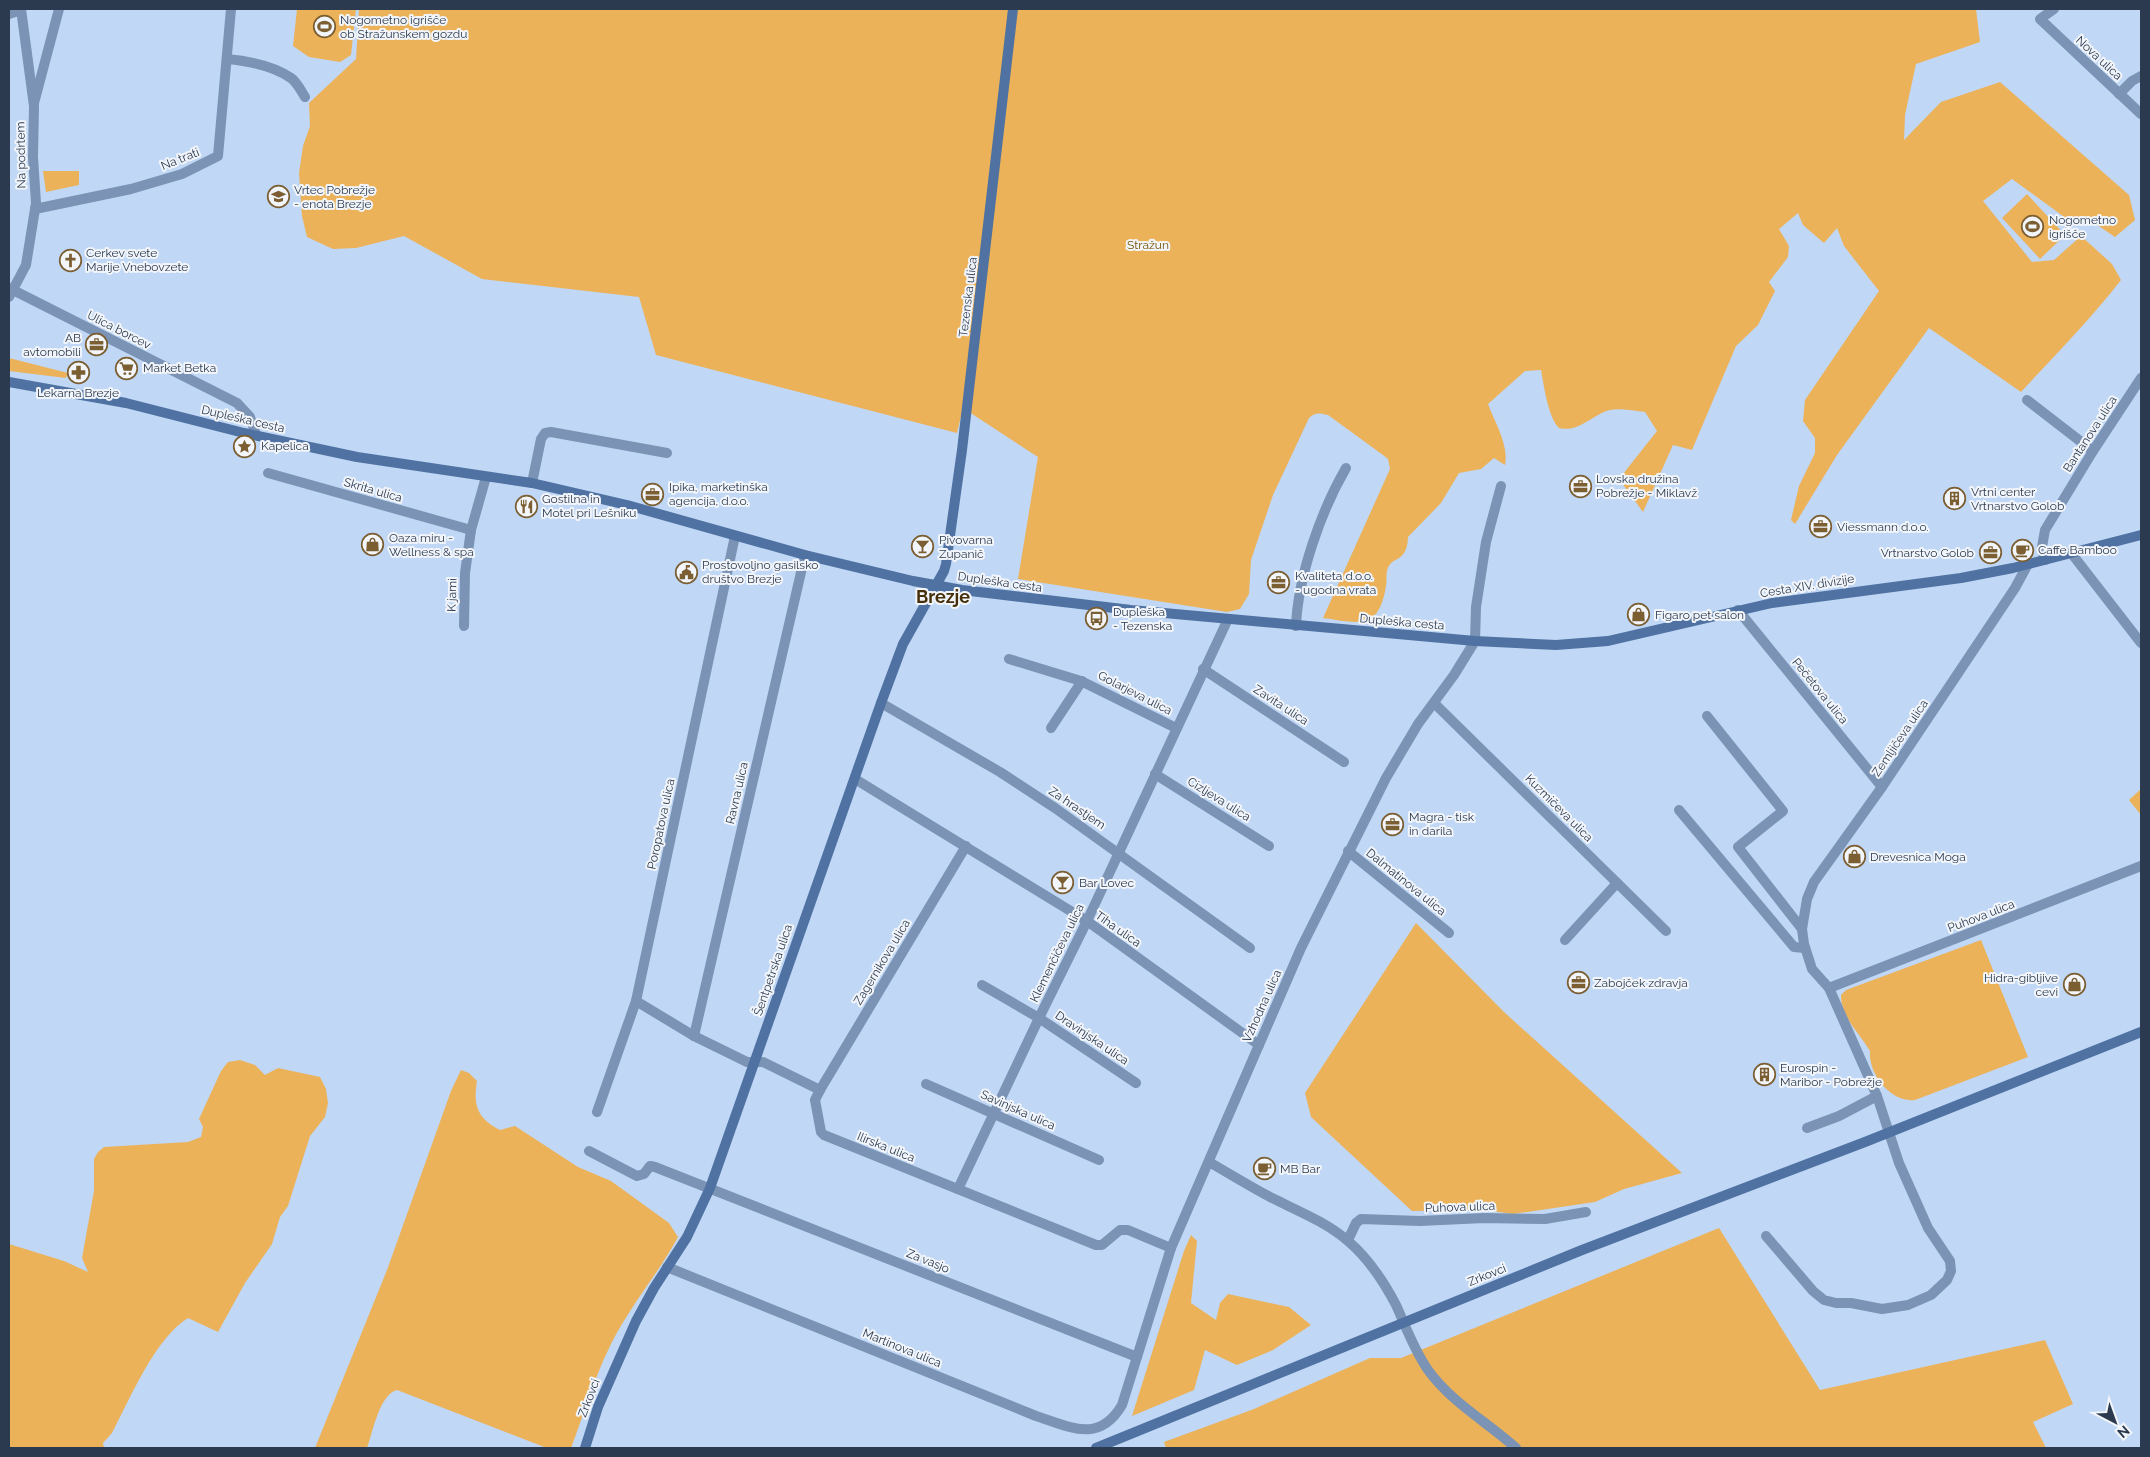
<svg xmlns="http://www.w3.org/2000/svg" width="2150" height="1457" viewBox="0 0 2150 1457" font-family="Raleway,sans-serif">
	<rect width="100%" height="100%" fill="#c0d7f5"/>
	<g fill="#ecb259">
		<path d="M297,9h59l-5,46 -11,7 -31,-5 -16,-11z"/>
		<path d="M359,9h1617l4,33 -64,22 -11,51 -1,25 37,-38 59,-20 129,113 6,25 -20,17 -31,-21 -17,3 -55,-40 -29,22 49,61 22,-2 27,-24 31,28 9,16c-31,40 -66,75 -100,112l-92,-64 -92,127 -42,69 -4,-4 8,-34 16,-33v-15l-12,-17 2,-21 74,-109 -35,-45 -7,-18 -13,15 -21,-18 -5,-12 -19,16 10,17 -1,11 -19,25 6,9 -17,34 -22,21 -44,104 -19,-5 -30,67 -24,-33 38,-48 -12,-19c-10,-1 -25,-4 -35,-2 -17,4 -31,23 -51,18 -11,-11 -15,-42 -18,-58l-16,1 -37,33c7,19 21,41 17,61l-11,-7 -13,11 -22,4 -18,30 -33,34c-1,28 -17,17 -21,34 -1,4 0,10 -1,15 -7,45 -28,37 -63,32l67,-149 -2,-10 -5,-4 -55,-40c-8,-2 -13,-3 -19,3l-36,77 -22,65 -2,34 -9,15 -13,3 -209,-33 20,-122 -75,-49 -6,25 -301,-78 -17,-58 -157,-18 -78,-43 -48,12 -23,1 -26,-12 -5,-21 -3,-43 4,-27 7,-20 -1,-23 47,-44z"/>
		<path d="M43,171h36v14l-33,7z"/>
		<path d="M2027,194l38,41 -25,24 -38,-41z"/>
		<path d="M9,358l59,15 -2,5 -57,-7z"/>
		<path d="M2141,789v26l-12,-15z"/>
		<path d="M1416,923l88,89 178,161 -58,16 -29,13 -82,12 -29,-4 -72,1 -101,-94 -6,-24z"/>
		<path d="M1981,940l47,117 -113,43c-24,3 -47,-26 -45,-49 -11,-19 -29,-33 -29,-56l5,-5z"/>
		<path d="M240,1060l15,5 10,10 13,-7 42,9 6,12 2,14 -3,14 -15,19 -22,70 -8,11 -8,27 -27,39 -27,49 -30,-14c-33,20 -58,81 -76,115l-9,10 1,5h-95v-204l55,17 24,11 -6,-14 12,-67v-32l4,-7 6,-5 84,-5 13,-5 2,-10 -4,-8 22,-48 7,-9z"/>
		<path d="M461,1070l8,3 8,8c-4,24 0,37 23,49l15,-4 63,41 33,14 58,42 9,14c-20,37 -48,69 -67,107 -17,34 -27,70 -40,104h-24l-150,-58c-18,5 -24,42 -30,58h-52l72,-178 64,-179z"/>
		<path d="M1719,1228l101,162 225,-50 28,64 -40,18 13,26h-880l-2,-6 90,-33 116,-51h31z"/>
		<path d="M1191,1235l6,6 -6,62 25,17 4,-17 8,-9 61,13 22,18 -38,25 -36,15 -32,-15 -11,40 -62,26 52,-165z"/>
	</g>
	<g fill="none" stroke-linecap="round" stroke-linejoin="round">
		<g stroke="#7b93b4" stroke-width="10">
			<path d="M2054,9l-14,10 101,95"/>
			<path d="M9,14l12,-4"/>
			<path d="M227,59c22,2 45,6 64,19 6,4 10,13 14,19"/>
			<path d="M2119,94l13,-13 9,-5"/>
			<path d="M34,103l25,-94"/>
			<path d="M35,209l96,-20 51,-15 36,-18 13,-147"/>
			<path d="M9,288l228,115 13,14 6,18"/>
			<path d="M9,297l17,-32 10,-62 -3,-46 1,-51 -13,-97"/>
			<path d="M2027,400l66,51"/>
			<path d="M268,473l203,57"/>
			<path d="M532,483l9,-44 4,-6 6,-1 116,21"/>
			<path d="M2072,554l69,89"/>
			<path d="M2045,560l-3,-13 3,-17 48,-79 48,-73"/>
			<path d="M1738,610l144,177"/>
			<path d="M464,626l1,-53 6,-43 15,-53"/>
			<path d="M1296,626c2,-50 25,-115 50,-158"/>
			<path d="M1009,659l72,22 95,47"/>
			<path d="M1203,669l141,93"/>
			<path d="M881,703l119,69 55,36 195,140"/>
			<path d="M1434,703l232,228"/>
			<path d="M1707,716l76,95 -45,36 64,82"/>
			<path d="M1051,728l31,-47"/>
			<path d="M1155,774l114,72"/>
			<path d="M855,779l232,142 172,124"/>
			<path d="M1679,810l115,137 11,1"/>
			<path d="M966,846l-146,244 -5,10 6,32 3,3 272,110h6l18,-15h8l43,18"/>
			<path d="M1348,851l101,82"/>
			<path d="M1565,940l52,-57"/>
			<path d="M982,985l57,33 97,65"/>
			<path d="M1829,988l312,-122"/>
			<path d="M636,1001l58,35 53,26h16l57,28"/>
			<path d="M694,1036l111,-481"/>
			<path d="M926,1084l173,76"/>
			<path d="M597,1112l39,-111 99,-465"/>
			<path d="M1807,1128l32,-12 38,-20"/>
			<path d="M589,1151l48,25 7,-2 6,-8 5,1 482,190"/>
			<path d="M1209,1162c21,12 42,25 63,36 26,13 54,24 76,43 20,17 36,41 48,64 10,22 18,45 32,65 23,32 59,52 88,78"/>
			<path d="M958,1189l81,-171 48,-97 141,-302"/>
			<path d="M1766,1236l47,55 11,9 12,3h15l31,6 26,-4 23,-10 16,-15 4,-9 -1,-10 -22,-33 -29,-65 -22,-67 -48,-108 -17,-19 -8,-25 -2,-15 5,-30 7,-17 68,-95 133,-199 13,-24"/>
			<path d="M1348,1240l8,-17 5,-4 59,2 64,-3 61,1 41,-7"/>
			<path d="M667,1267l369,149c34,11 63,28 86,-11l49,-157 130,-300 85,-170 32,-54 36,-49 21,-34 1,-34 10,-65 15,-56"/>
		</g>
		<g stroke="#4f72a2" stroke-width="10">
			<path d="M9,382l117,21 118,30 113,24 175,26 95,22 178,50 108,26 49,9 169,20 344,31 81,4 52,-4 164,-38 189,-25 52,-10 128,-33"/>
			<path d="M585,1448l13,-41 38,-86 18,-33 33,-51 23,-49 171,-485 22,-59 41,-73 2,-7 16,-114 51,-441"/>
			<path d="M1096,1448l486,-198 283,-108 276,-110"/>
		</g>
	</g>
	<defs>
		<symbol id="stadium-ring" viewBox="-11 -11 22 22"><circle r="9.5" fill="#f2f6fb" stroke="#7b5e31" stroke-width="1.5"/><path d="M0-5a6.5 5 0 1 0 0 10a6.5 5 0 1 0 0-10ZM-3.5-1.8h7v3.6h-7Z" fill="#7b5e31"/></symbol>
		<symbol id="school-ring" viewBox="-11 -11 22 22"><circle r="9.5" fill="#f2f6fb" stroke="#7b5e31" stroke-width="1.5"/><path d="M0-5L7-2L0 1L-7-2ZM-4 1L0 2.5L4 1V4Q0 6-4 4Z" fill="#7b5e31"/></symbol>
		<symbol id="church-ring" viewBox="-11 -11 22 22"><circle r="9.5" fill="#f2f6fb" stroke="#7b5e31" stroke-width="1.5"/><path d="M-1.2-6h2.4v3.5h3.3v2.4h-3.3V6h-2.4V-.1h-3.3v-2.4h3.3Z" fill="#7b5e31"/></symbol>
		<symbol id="office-ring" viewBox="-11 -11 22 22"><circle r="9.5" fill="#f2f6fb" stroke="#7b5e31" stroke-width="1.5"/><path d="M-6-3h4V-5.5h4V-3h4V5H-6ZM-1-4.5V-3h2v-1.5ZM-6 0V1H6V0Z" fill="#7b5e31"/></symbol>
		<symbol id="supermarket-ring" viewBox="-11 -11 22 22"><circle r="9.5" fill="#f2f6fb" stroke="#7b5e31" stroke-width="1.5"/><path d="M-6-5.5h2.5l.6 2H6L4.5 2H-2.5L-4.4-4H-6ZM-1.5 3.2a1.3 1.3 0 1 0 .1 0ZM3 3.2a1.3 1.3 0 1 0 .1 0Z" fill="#7b5e31"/></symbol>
		<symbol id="pharmacy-ring" viewBox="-11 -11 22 22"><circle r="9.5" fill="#f2f6fb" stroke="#7b5e31" stroke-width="1.5"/><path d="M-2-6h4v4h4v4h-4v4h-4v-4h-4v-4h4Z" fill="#7b5e31"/></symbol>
		<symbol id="sight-ring" viewBox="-11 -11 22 22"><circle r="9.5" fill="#f2f6fb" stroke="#7b5e31" stroke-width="1.5"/><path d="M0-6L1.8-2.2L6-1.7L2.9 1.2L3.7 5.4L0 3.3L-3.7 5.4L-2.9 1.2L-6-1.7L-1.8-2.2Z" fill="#7b5e31"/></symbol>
		<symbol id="building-ring" viewBox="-11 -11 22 22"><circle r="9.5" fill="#f2f6fb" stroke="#7b5e31" stroke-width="1.5"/><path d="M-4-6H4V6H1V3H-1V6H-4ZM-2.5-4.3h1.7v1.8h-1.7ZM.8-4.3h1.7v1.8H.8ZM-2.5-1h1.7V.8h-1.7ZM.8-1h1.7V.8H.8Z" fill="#7b5e31"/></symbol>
		<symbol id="restaurant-ring" viewBox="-11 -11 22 22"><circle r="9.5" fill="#f2f6fb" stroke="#7b5e31" stroke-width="1.5"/><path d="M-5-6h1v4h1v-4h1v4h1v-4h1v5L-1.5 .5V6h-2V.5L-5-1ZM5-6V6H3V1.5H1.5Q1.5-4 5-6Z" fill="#7b5e31"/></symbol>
		<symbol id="shop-ring" viewBox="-11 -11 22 22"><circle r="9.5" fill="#f2f6fb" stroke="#7b5e31" stroke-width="1.5"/><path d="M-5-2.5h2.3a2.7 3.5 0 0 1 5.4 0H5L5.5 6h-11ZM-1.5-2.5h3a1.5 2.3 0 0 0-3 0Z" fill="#7b5e31"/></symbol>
		<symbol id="bar-ring" viewBox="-11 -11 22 22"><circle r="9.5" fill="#f2f6fb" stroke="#7b5e31" stroke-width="1.5"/><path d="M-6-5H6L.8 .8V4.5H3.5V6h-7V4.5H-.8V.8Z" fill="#7b5e31"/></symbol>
		<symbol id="cafe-ring" viewBox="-11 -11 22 22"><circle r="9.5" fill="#f2f6fb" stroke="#7b5e31" stroke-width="1.5"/><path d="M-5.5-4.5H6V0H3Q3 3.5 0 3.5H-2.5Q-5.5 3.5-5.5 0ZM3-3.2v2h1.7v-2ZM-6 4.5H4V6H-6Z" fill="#7b5e31"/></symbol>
		<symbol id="civic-ring" viewBox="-11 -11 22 22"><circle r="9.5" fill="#f2f6fb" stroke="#7b5e31" stroke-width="1.5"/><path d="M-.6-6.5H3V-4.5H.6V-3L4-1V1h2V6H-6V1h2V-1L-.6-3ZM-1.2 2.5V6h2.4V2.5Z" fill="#7b5e31"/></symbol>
		<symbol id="bus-ring" viewBox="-11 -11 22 22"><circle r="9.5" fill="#f2f6fb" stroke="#7b5e31" stroke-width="1.5"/><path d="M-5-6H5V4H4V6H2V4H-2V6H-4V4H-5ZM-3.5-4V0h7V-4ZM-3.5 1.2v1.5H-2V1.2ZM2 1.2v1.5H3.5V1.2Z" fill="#7b5e31"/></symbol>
	</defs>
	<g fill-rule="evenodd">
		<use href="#stadium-ring" x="312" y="14" width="25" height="25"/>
		<use href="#school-ring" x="266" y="184" width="25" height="25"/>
		<use href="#stadium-ring" x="2020" y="214" width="25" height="25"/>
		<use href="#church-ring" x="58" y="248" width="25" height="25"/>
		<use href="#office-ring" x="84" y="332" width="25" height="25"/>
		<use href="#supermarket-ring" x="114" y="356" width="25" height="25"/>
		<use href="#pharmacy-ring" x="66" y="360" width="25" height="25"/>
		<use href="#sight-ring" x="232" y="434" width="25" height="25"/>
		<use href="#office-ring" x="1568" y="474" width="25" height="25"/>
		<use href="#office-ring" x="640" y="482" width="25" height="25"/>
		<use href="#building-ring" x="1942" y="486" width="25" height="25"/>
		<use href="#restaurant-ring" x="514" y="494" width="25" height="25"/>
		<use href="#office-ring" x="1808" y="514" width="25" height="25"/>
		<use href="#shop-ring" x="360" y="532" width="25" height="25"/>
		<use href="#bar-ring" x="910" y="534" width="25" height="25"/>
		<use href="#cafe-ring" x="2010" y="538" width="25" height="25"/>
		<use href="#office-ring" x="1978" y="540" width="25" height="25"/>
		<use href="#civic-ring" x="674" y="560" width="25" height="25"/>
		<use href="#office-ring" x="1266" y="570" width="25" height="25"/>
		<use href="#shop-ring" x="1626" y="602" width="25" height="25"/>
		<use href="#bus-ring" x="1084" y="606" width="25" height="25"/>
		<use href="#office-ring" x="1380" y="812" width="25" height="25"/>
		<use href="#shop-ring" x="1842" y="844" width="25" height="25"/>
		<use href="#bar-ring" x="1050" y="870" width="25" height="25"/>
		<use href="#office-ring" x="1566" y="970" width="25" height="25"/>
		<use href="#shop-ring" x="2062" y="972" width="25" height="25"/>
		<use href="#building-ring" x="1752" y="1062" width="25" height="25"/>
		<use href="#cafe-ring" x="1252" y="1156" width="25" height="25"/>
	</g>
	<g text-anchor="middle" stroke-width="4" stroke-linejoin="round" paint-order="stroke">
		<g font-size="12" fill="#2c3a4f" stroke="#f2f6fb" text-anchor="start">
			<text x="340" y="24">Nogometno igrišče<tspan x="340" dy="14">ob Stražunskem gozdu</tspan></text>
			<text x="294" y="194">Vrtec Pobrežje<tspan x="294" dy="14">- enota Brezje</tspan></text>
			<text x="2049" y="224">Nogometno<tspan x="2049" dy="14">igrišče</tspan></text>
			<text x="86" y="257">Cerkev svete<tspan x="86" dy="14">Marije Vnebovzete</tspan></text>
			<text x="81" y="342" text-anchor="end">AB<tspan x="81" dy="14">avtomobili</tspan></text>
			<text x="143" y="372">Market Betka</text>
			<text x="78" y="397" text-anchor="middle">Lekarna Brezje</text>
			<text x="261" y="450">Kapelica</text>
			<text x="1596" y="483">Lovska družina<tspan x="1596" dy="14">Pobrežje - Miklavž</tspan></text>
			<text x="669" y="491">Ipika, marketinška<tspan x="669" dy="14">agencija, d.o.o.</tspan></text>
			<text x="1971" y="496">Vrtni center<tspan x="1971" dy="14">Vrtnarstvo Golob</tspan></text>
			<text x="542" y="503">Gostilna in<tspan x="542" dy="14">Motel pri Lešniku</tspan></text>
			<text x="1837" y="531">Viessmann d.o.o.</text>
			<text x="389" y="542">Oaza miru -<tspan x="389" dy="14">Wellness &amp; spa</tspan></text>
			<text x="939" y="544">Pivovarna<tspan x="939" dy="14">Zupanič</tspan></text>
			<text x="2038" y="554">Caffe Bamboo</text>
			<text x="1974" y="557" text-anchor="end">Vrtnarstvo Golob</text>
			<text x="702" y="569">Prostovoljno gasilsko<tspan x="702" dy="14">društvo Brezje</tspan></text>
			<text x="1295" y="580">Kvaliteta d.o.o.<tspan x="1295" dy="14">- ugodna vrata</tspan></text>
			<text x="1113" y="616">Dupleška<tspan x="1113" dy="14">- Tezenska</tspan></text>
			<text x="1655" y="619">Figaro pet salon</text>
			<text x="1409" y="821">Magra - tisk<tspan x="1409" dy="14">in darila</tspan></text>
			<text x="1870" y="861">Drevesnica Moga</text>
			<text x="1079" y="887">Bar Lovec</text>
			<text x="2058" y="982" text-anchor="end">Hidra-gibljive<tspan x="2058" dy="14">cevi</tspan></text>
			<text x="1594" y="987">Zabojček zdravja</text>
			<text x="1780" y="1072">Eurospin -<tspan x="1780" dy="14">Maribor - Pobrežje</tspan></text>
			<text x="1280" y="1173">MB Bar</text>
		</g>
		<g font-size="12" fill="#2c3a4f" stroke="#f2f6fb">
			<text transform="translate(2099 58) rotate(43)" y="4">Nova ulica</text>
			<text transform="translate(21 155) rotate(-91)" y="4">Na podrtem</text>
			<text transform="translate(180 159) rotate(-22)" y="4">Na trati</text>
			<text transform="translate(968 297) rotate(-83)" y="4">Tezenska ulica</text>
			<text transform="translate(119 330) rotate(27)" y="4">Ulica borcev</text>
			<text transform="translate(243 419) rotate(13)" y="4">Dupleška cesta</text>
			<text transform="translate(2090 434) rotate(-57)" y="4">Bantanova ulica</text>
			<text transform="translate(373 490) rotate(16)" y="4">Skrita ulica</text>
			<text transform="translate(1000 582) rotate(8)" y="4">Dupleška cesta</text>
			<text transform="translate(1807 586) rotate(-9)" y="4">Cesta XIV. divizije</text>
			<text transform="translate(452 595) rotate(-88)" y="4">K jami</text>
			<text transform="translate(1402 622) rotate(5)" y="4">Dupleška cesta</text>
			<text transform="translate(1820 691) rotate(51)" y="4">Pečetova ulica</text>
			<text transform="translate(1135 693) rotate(27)" y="4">Golarjeva ulica</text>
			<text transform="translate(1281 705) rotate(33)" y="4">Zavita ulica</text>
			<text transform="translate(1900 738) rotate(-56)" y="4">Zemljičeva ulica</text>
			<text transform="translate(737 793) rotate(-77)" y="4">Ravna ulica</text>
			<text transform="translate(1219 799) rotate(32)" y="4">Cizljeva ulica</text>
			<text transform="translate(1077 808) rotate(34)" y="4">Za hrastjem</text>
			<text transform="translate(1559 808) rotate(45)" y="4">Kuzmičeva ulica</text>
			<text transform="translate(661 824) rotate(-78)" y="4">Poropatova ulica</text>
			<text transform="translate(1406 882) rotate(39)" y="4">Dalmatinova ulica</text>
			<text transform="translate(1981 916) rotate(-21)" y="4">Puhova ulica</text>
			<text transform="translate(1118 929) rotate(35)" y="4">Tiha ulica</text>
			<text transform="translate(1057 953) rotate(-64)" y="4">Klemenčičeva ulica</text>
			<text transform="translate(882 962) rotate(-59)" y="4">Zagernikova ulica</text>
			<text transform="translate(773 970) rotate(-71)" y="4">Šentpetrska ulica</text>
			<text transform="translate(1262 1006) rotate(-66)" y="4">Vzhodna ulica</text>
			<text transform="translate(1092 1038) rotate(34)" y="4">Dravinjska ulica</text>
			<text transform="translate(1018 1110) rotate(24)" y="4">Savinjska ulica</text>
			<text transform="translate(886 1147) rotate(22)" y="4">Ilirska ulica</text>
			<text transform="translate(1460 1207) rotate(-2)" y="4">Puhova ulica</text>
			<text transform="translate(928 1261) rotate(22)" y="4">Za vasjo</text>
			<text transform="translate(1487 1275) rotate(-22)" y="4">Zrkovci</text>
			<text transform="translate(902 1348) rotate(22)" y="4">Martinova ulica</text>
			<text transform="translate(589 1398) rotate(-69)" y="4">Zrkovci</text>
		</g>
		<g font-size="12" fill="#744f05" stroke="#f2f6fb">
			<text x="1148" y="249">Stražun</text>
		</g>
		<g font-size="18" font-weight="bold" fill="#46300b" stroke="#f2f6fb">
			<text x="943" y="603">Brezje</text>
		</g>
	</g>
	<rect width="2150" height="1457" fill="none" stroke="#2c3a4f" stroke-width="20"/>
	<g transform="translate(2115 1422) rotate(139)" stroke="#f2f6fb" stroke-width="4" paint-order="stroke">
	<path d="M0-4L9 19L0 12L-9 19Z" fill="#2c3a4f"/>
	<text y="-8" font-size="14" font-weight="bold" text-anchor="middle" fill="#2c3a4f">N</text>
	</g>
</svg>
